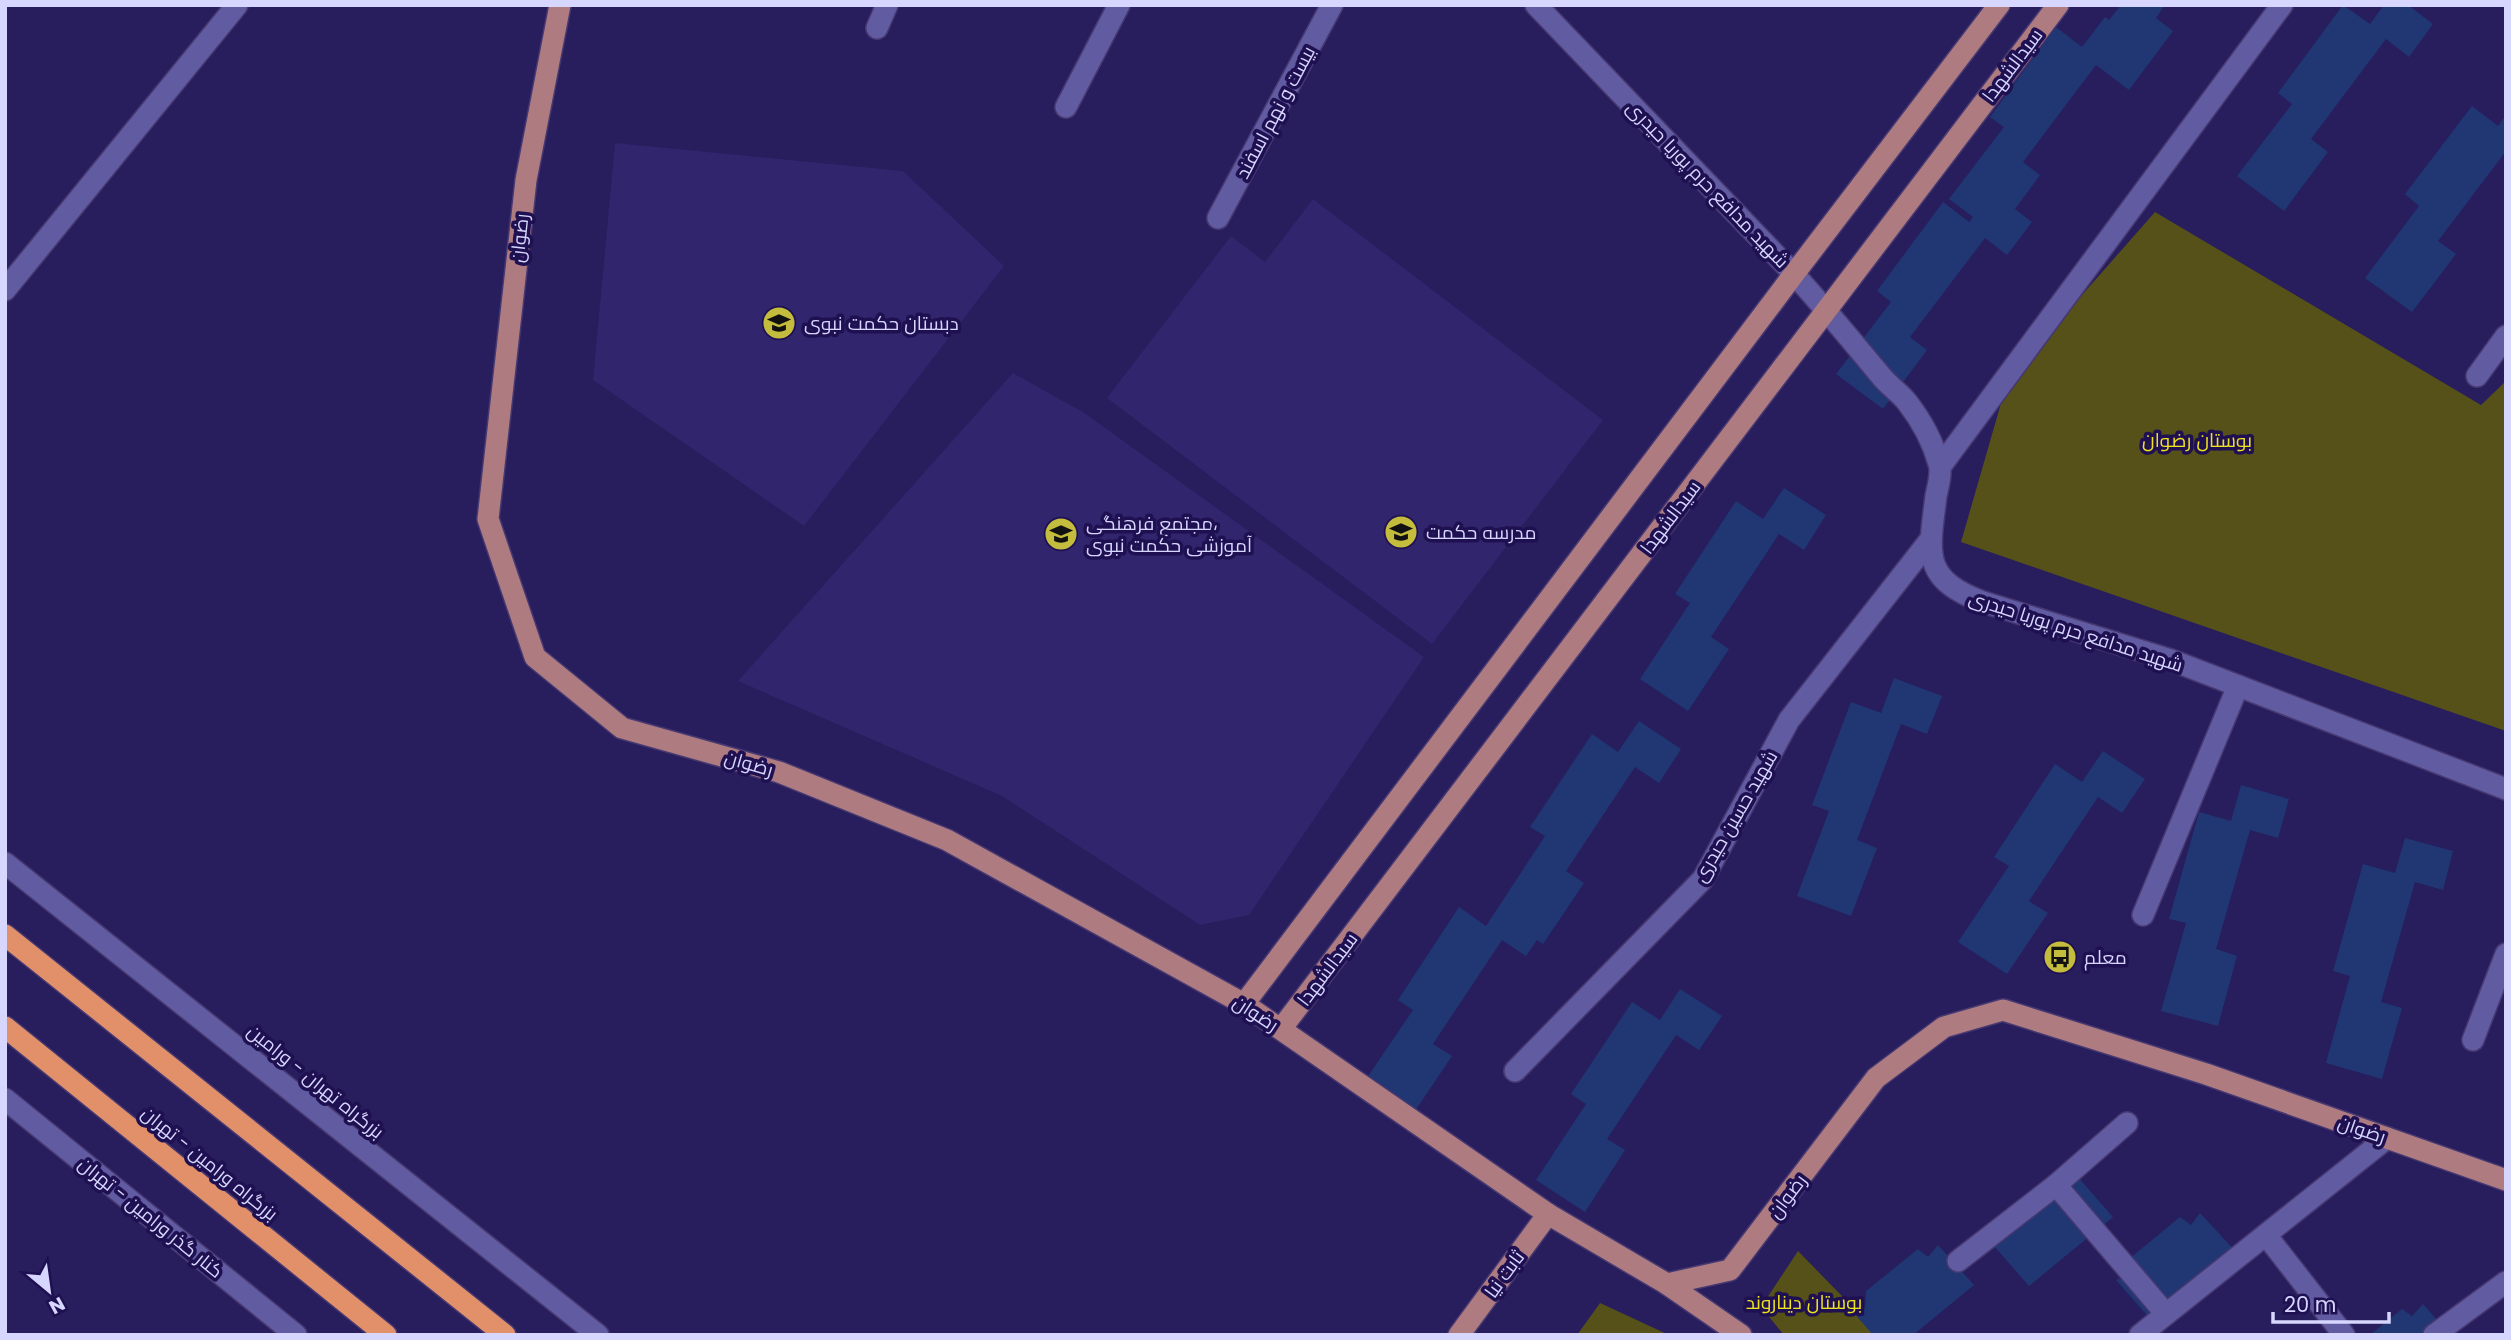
<svg xmlns="http://www.w3.org/2000/svg" width="2511" height="1340" viewBox="0 0 2511 1340" font-family="Poppins,Cairo,sans-serif">
	<rect width="100%" height="100%" fill="#281d5d"/>
	<g fill="#31256d">
		<path d="M615,143l288,28 101,95 -200,260 -211,-146z"/>
		<path d="M1313,199l290,221 -171,224 -325,-246 124,-162 34,26z"/>
		<path d="M1013,373l70,39 341,245 -175,258 -49,10 -198,-129 -264,-115z"/>
	</g>
	<g fill="#555119">
		<path d="M2155,212l326,193 25,-24v350l-545,-189 47,-163z"/>
		<path d="M1798,1251l82,84h-96l-23,-28z"/>
		<path d="M1600,1303l69,32h-92z"/>
	</g>
	<g fill="#203774">
		<path d="M2121,5h44l-9,13 17,13 -44,59 -33,-25 -73,97 17,13 -25,34 17,13 -25,33 -22,-17 -75,99 17,13 -44,59 -47,-35 55,-72 -14,-11 66,-89 26,20 4,-5 -24,-18 55,-72 -14,-10 66,-90 26,20 23,-30 4,3z"/>
		<path d="M2343,5l27,19 14,-19h24l25,19 -24,33 -23,-18 -75,100 17,13 -44,59 -47,-35 55,-72 -14,-11z"/>
		<path d="M2472,106l26,20 8,-11v36l-68,90 18,13 -44,58 -47,-34 54,-72 -14,-12z"/>
		<path d="M1784,488l42,27 -22,35 -25,-16 -68,103 18,12 -41,62 -48,-32 50,-76 -15,-9 61,-93 27,18z"/>
		<path d="M1894,678l48,18 -15,38 -26,-10 -44,116 20,8 -26,68 -54,-20 32,-85 -17,-6 39,-103 30,11z"/>
		<path d="M1639,721l42,28 -22,34 -24,-16 -69,104 18,12 -41,61 -6,-4 -11,16 -24,-16 -69,104 19,12 -41,61 -49,-32 51,-75 -15,-10 61,-93 27,19 59,-90 -15,-9 62,-93 26,18z"/>
		<path d="M2103,751l42,28 -23,34 -24,-16 -69,104 19,12 -41,61 -49,-32 51,-76 -15,-9 61,-93 27,18z"/>
		<path d="M2241,785l48,14 -11,39 -28,-8 -34,119 21,7 -19,70 -57,-15 25,-88 -17,-4 30,-107 32,9z"/>
		<path d="M2405,838l48,13 -10,39 -28,-8 -34,120 21,6 -20,71 -56,-16 24,-87 -17,-5 30,-107 32,9z"/>
		<path d="M1680,989l42,27 -23,34 -23,-15 -69,104 18,11 -40,62 -49,-32 50,-76 -15,-10 61,-92 28,18z"/>
		<path d="M2078,1177l35,40 -84,69 -36,-41 11,-5 2,-17z"/>
		<path d="M2200,1213l37,40 -85,68 -36,-41 11,-5 2,-16 51,-42 11,8z"/>
		<path d="M1938,1245l36,40 -61,50h-40l-19,-22 11,-6 1,-16 52,-42 10,8z"/>
		<path d="M2423,1304l27,31h-80l32,-26 10,7z"/>
	</g>
	<g fill="none" stroke-linecap="round" stroke-linejoin="round">
		<defs>
			<g id="minor">
				<path d="M1536,5l258,269c30,33 58,67 87,102 8,10 19,17 26,26 14,18 26,40 32,62 3,9 -1,22 -3,32 -7,57 -15,83 47,106l188,58 335,129"/>
				<path d="M877,28l10,-23"/>
				<path d="M1066,107l53,-102"/>
				<path d="M1218,218l114,-213"/>
				<path d="M5,290l232,-285"/>
				<path d="M2477,376l29,-40"/>
				<path d="M1940,467l342,-462"/>
				<path d="M5,863l593,472"/>
				<path d="M2143,915l95,-229"/>
				<path d="M2473,1040l33,-86"/>
				<path d="M1515,1071l188,-192 86,-159 141,-180"/>
				<path d="M5,1099l291,236"/>
				<path d="M2056,1185l110,129"/>
				<path d="M2266,1235l78,100"/>
				<path d="M1958,1261l98,-76 71,-62"/>
				<path d="M2140,1335l247,-197"/>
				<path d="M2434,1335l72,-53"/>
			</g>
			<g id="major">
				<path d="M560,5l-34,175 -38,339 47,138 87,71 157,44 168,68 297,164 304,210 119,70 63,-14 146,-192 68,-51 59,-17 203,64 300,106"/>
				<path d="M1244,1004l550,-730 205,-269"/>
				<path d="M1281,1029l777,-1024"/>
				<path d="M1667,1284l74,51"/>
				<path d="M1459,1335l89,-121"/>
			</g>
			<g id="highway">
				<path d="M5,935l500,400"/>
				<path d="M5,1027l381,308"/>
			</g>
		</defs>
		<use href="#minor" stroke="#463871" stroke-width="24"/>
		<use href="#major" stroke="#463871" stroke-width="24"/>
		<use href="#highway" stroke="#463871" stroke-width="24"/>
		<use href="#minor" stroke="#615ba1" stroke-width="21"/>
		<use href="#major" stroke="#ae7b80" stroke-width="21"/>
		<use href="#highway" stroke="#e2906a" stroke-width="21"/>
	</g>
	<defs>
		<symbol id="school-disc" viewBox="-11 -11 22 22"><circle r="9.5" fill="#c4bc3d" stroke="#1f1151"/><path d="M0-5L7-2L0 1L-7-2ZM-4 1L0 2.5L4 1V4Q0 6-4 4Z" fill="#111"/></symbol>
		<symbol id="bus-disc" viewBox="-11 -11 22 22"><circle r="9.5" fill="#c4bc3d" stroke="#1f1151"/><path d="M-5-6H5V4H4V6H2V4H-2V6H-4V4H-5ZM-3.5-4V0h7V-4ZM-3.5 1.2v1.5H-2V1.2ZM2 1.2v1.5H3.5V1.2Z" fill="#111"/></symbol>
	</defs>
	<g fill-rule="evenodd">
		<use href="#school-disc" x="760" y="304" width="38" height="38"/>
		<use href="#school-disc" x="1382" y="513" width="38" height="38"/>
		<use href="#school-disc" x="1042" y="515" width="38" height="38"/>
		<use href="#bus-disc" x="2041" y="938" width="38" height="38"/>
	</g>
	<g text-anchor="middle" stroke-width="7" stroke-linejoin="round" paint-order="stroke">
		<g font-size="19" fill="#d6d6fe" stroke="#1f1151">
			<text transform="translate(2012 65) rotate(-53)" y="7">سیدالشهدا</text>
			<text transform="translate(1275 112) rotate(-62)" y="7">بیست و نهم اسفند</text>
			<text transform="translate(1708 184) rotate(46)" y="7">شهید مدافع حرم پوریا حیدری</text>
			<text transform="translate(519 238) rotate(-84)" y="7">رضوان</text>
			<text transform="translate(1670 517) rotate(-53)" y="7">سیدالشهدا</text>
			<text transform="translate(2076 631) rotate(18)" y="7">شهید مدافع حرم پوریا حیدری</text>
			<text transform="translate(749 763) rotate(16)" y="7">رضوان</text>
			<text transform="translate(1735 816) rotate(-60)" y="7">شهید حسین حیدری</text>
			<text transform="translate(1327 969) rotate(-53)" y="7">سیدالشهدا</text>
			<text transform="translate(1256 1013) rotate(33)" y="7">رضوان</text>
			<text transform="translate(316 1081) rotate(39)" y="7">بزرگراه تهران - ورامین</text>
			<text transform="translate(2362 1129) rotate(19)" y="7">رضوان</text>
			<text transform="translate(210 1163) rotate(39)" y="7">بزرگراه ورامین - تهران</text>
			<text transform="translate(1787 1196) rotate(-53)" y="7">رضوان</text>
			<text transform="translate(151 1217) rotate(39)" y="7">کنار گذر ورامین - تهران</text>
			<text transform="translate(1504 1274) rotate(-54)" y="7">ثابت نیا</text>
		</g>
		<g font-size="19" fill="#d6d6fe" stroke="#1f1151" text-anchor="start">
			<text x="804" y="330">دبستان حکمت نبوی</text>
			<text x="1086" y="530">مجتمع‌ فرهنگی،<tspan x="1086" dy="22">آموزشی حکمت نبوی</tspan></text>
			<text x="1426" y="539">مدرسه حکمت</text>
			<text x="2084" y="964">معلم</text>
		</g>
		<g font-size="19" fill="#eee221" stroke="#1f1151">
			<text x="2197" y="447">بوستان رضوان</text>
			<text x="1804" y="1309">بوستان دیناروند</text>
		</g>
	</g>
	<rect width="2511" height="1340" fill="none" stroke="#d6d6fe" stroke-width="14"/>
	<g transform="translate(49 1291) rotate(151)" stroke="#1f1151" stroke-width="5" paint-order="stroke">
	<path d="M0-5L12 26L0 18L-12 26Z" fill="#d6d6fe"/>
	<text y="-10" font-size="19" font-weight="bold" text-anchor="middle" fill="#d6d6fe">N</text>
	</g>
	<path d="M2273 1312v10h116v-10" fill="none" stroke="#d6d6fe" stroke-width="3.5"/>
	<text x="2284" y="1312" font-size="21" fill="#d6d6fe" stroke="#1f1151" stroke-width="5" paint-order="stroke">20 m</text>
</svg>
